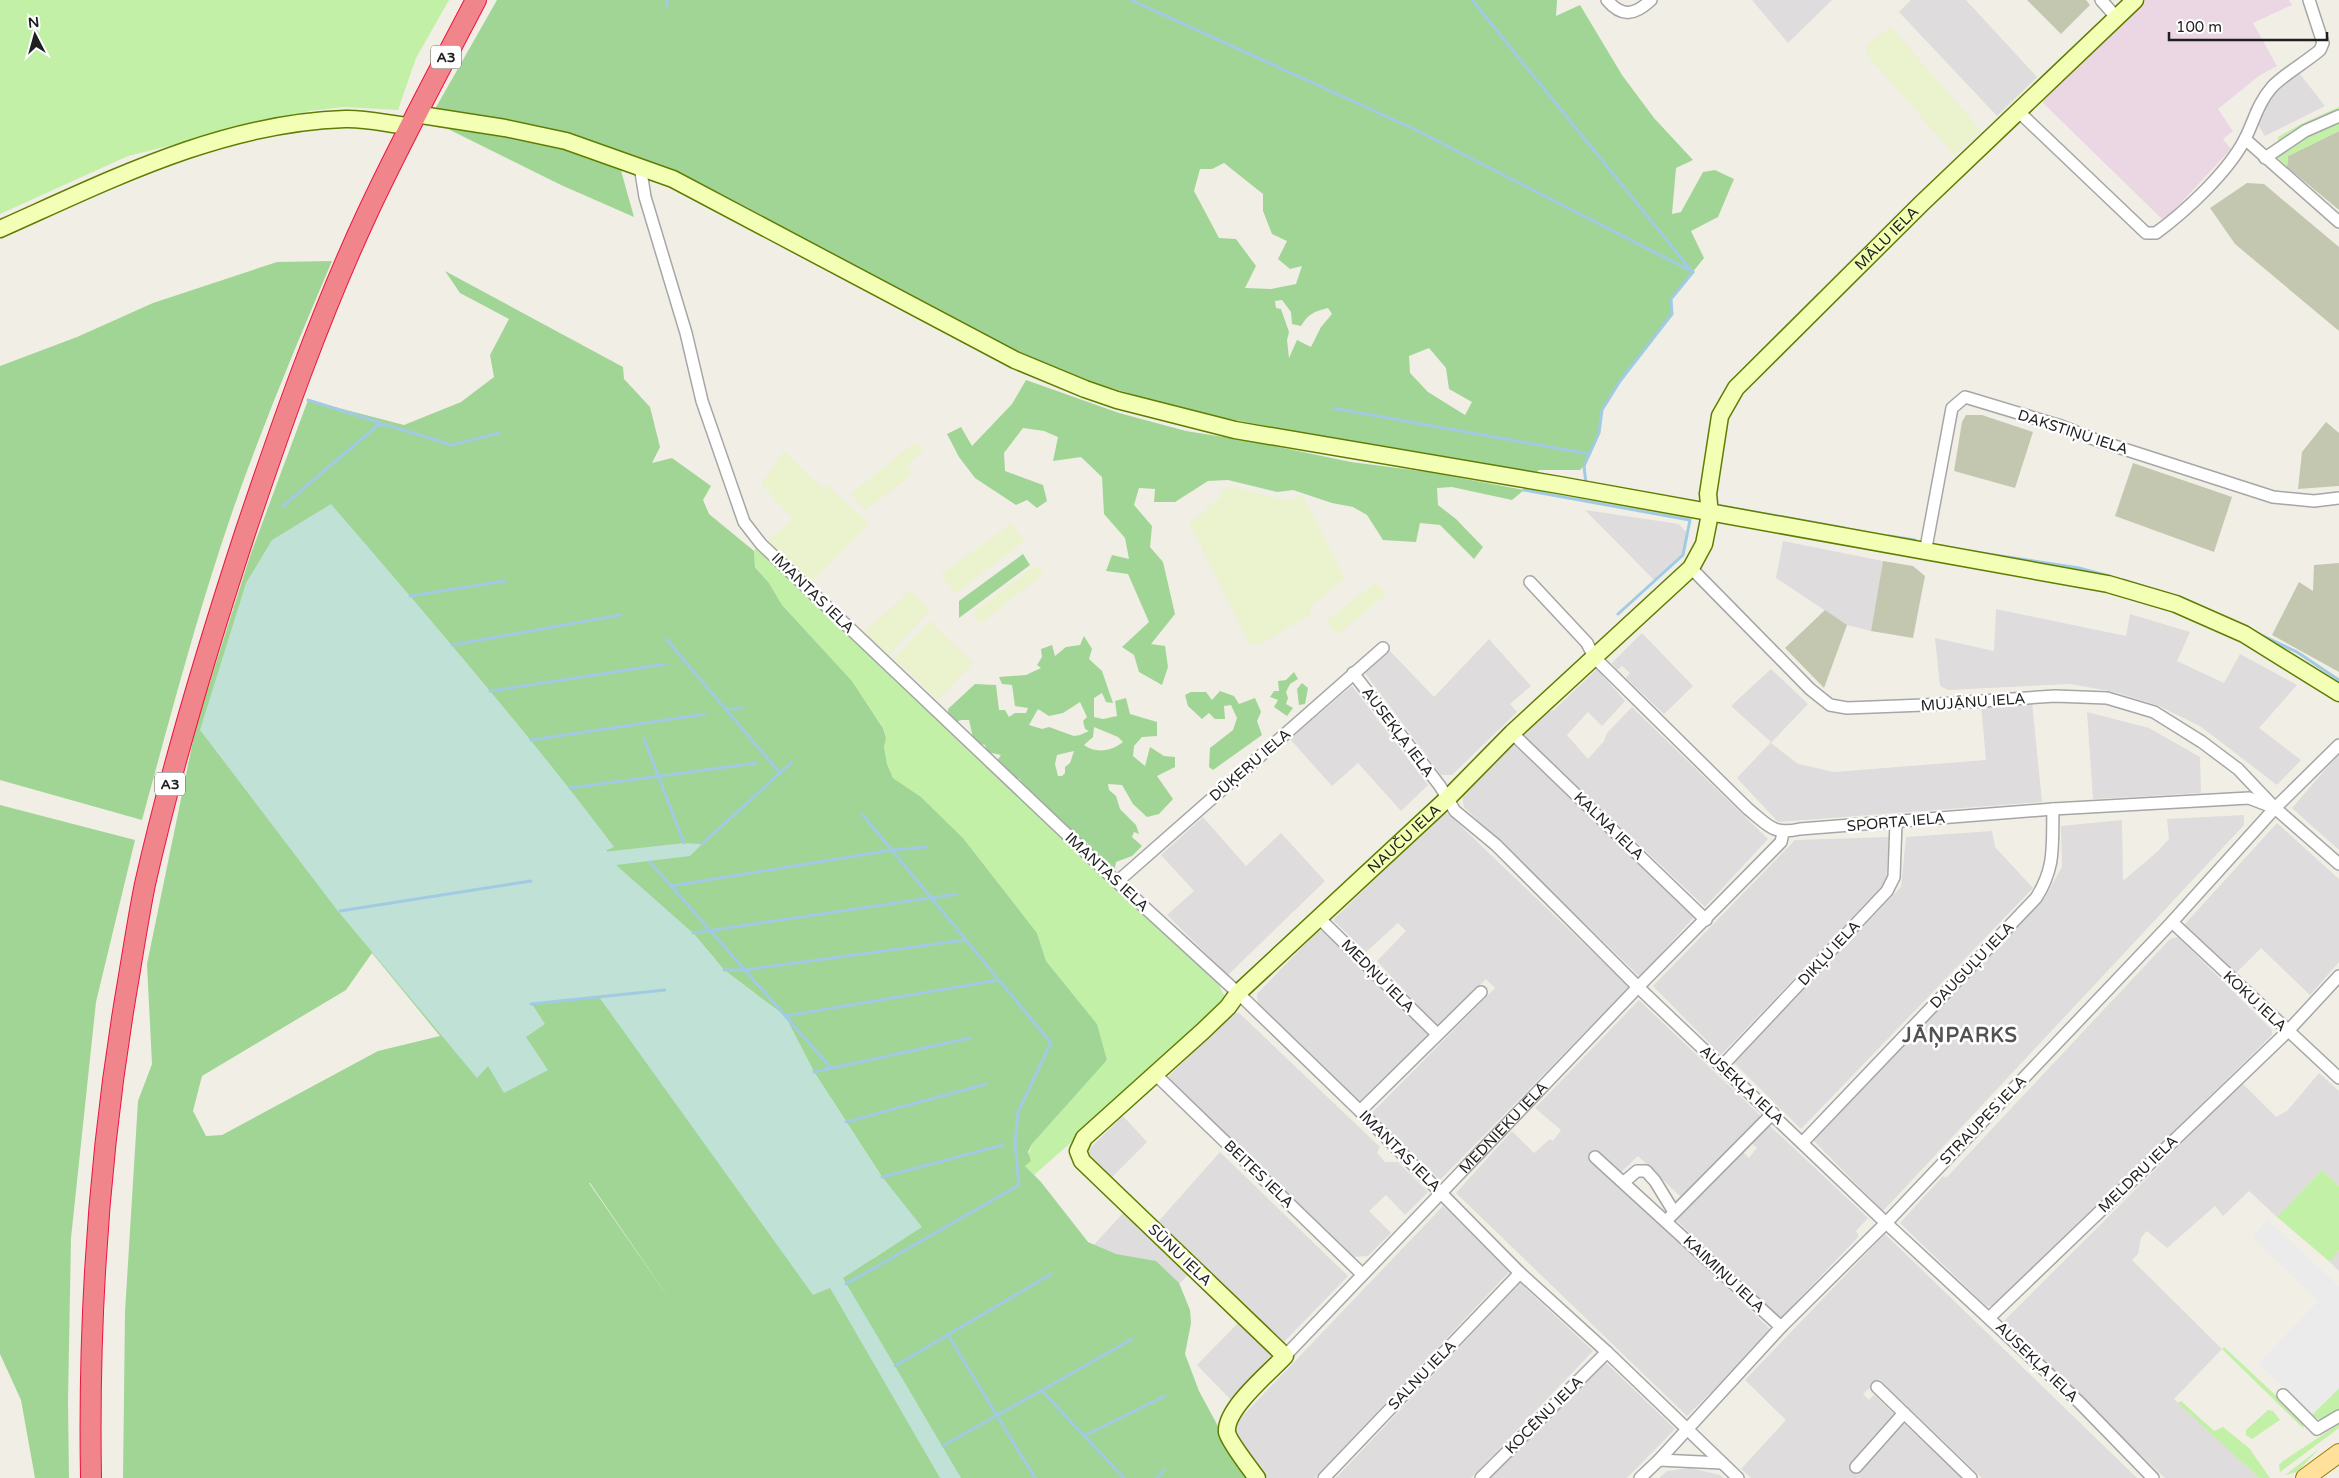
<svg xmlns="http://www.w3.org/2000/svg" width="2339" height="1478" viewBox="0 0 2339 1478" font-family="'Varela Round',sans-serif">
	<rect width="100%" height="100%" fill="#f1efe5"/>
	<g fill="#dedcdc">
		<path d="M1752,0h80l-44,43z"/>
		<path d="M1911,0h55l71,77 -40,39 -98,-104z"/>
		<path d="M2296,69l29,37 -60,30 -16,-27z"/>
		<path d="M1585,510l94,14 9,10 -5,20 -28,27z"/>
		<path d="M1783,541l100,20 -12,70 -24,-6 -71,-47z"/>
		<path d="M1996,609l130,27 4,-22 60,18 -13,29 47,22 16,-29 57,31 -38,43 42,32 -24,25 -77,-59 -43,-21 -42,-13 -45,-8 -122,6 -8,-4 -5,-48 59,13z"/>
		<path d="M1642,633l51,53 -29,28 -38,-36 4,-5 -8,-7 -5,4 -5,-7z"/>
		<path d="M1489,639l42,47 -21,18 7,8 -65,63h-11l-76,-102 25,-22 44,46z"/>
		<path d="M1597,669l28,32 -23,25 -14,-14 -21,23 21,24 16,-18 3,-8 25,-26 136,132 -63,68 -184,-174 24,-20 9,-3z"/>
		<path d="M1771,669l37,35 -37,39 27,21 36,8 152,-12 -5,-55 51,-3 10,100 -264,20 -41,-44 34,-36 -40,-36z"/>
		<path d="M1352,686l76,99 -27,26 -43,-48 -26,23 -42,-47z"/>
		<path d="M2087,712l62,16 51,29 1,36 -108,6z"/>
		<path d="M1514,745l180,172 -54,60 -176,-170 -2,-13 24,-27 6,-1z"/>
		<path d="M2339,754v96l-47,-42z"/>
		<path d="M1445,811l184,176 -189,193 -69,-66 124,-126 -9,-9 -48,48 -61,-66 29,-30 -8,-8 -32,29 -33,-32z"/>
		<path d="M2244,815v10l-361,386 -70,-71 232,-243 17,-30 -1,-41 61,-6 1,61 35,-30 11,-12 -2,-20z"/>
		<path d="M1203,817l43,49 35,-33 44,48 -97,94 -61,-60 27,-24 -33,-36z"/>
		<path d="M2277,823l62,56v83l-29,33 -49,-47 -25,25 -52,-48z"/>
		<path d="M1992,831l3,16 38,41 -232,241 -67,-66 167,-176 5,-50z"/>
		<path d="M1889,837l-3,45 -165,173 -68,-69 142,-146z"/>
		<path d="M1324,930l30,33 5,2 69,69v4l-66,66 -104,-101 -1,-9 61,-63z"/>
		<path d="M2178,937l94,93v5l-276,271h-10l-86,-83 43,-47 3,2 224,-239z"/>
		<path d="M1639,1000l123,117 -79,82 -45,-43 -20,19 -23,-21 -5,5 53,48 126,121v7l-82,81 -231,-223 56,-62 22,22 16,-14 3,2 8,-11 -26,-22z"/>
		<path d="M1239,1013l141,134 -3,6 8,9h13l30,30 -23,23 -19,-20 -17,16 22,22 -23,23 -15,1 -185,-180 63,-63z"/>
		<path d="M2319,1073l20,18v95l-17,-16 -45,47 -28,-26 -26,25 -8,-10 -48,42 -20,-17 -6,7 -3,16 -6,6 90,89 -48,50 85,79h-94l-162,-156 239,-239 34,34 11,-6z"/>
		<path d="M1123,1116l24,26 -37,37 -26,-25z"/>
		<path d="M1767,1123l101,95 -12,13 3,5 -79,83 -105,-100 66,-69 8,8 8,-10 -7,-6z"/>
		<path d="M1220,1152l128,124 -68,70 -123,-123z"/>
		<path d="M1443,1206l67,65 -195,207h-47l-35,-44 -1,-7z"/>
		<path d="M1124,1212l65,62 -48,48 -50,-74z"/>
		<path d="M1885,1234l252,244h-155l-103,-99 -16,15 6,6 5,-5 22,21 -46,54 8,5 45,-52 59,55h-211l-10,-9 45,-49 -41,-40z"/>
		<path d="M2339,1250v21l-9,-9z"/>
		<path d="M1520,1283l73,68 -122,127h-135z"/>
		<path d="M1239,1322l33,32 -41,46 -34,-35z"/>
		<path d="M1603,1360l72,69 -48,49h-136z"/>
		<path d="M1690,1468l30,7 3,3h-64l8,-7z"/>
	</g>
	<path fill="#ebd6e4" d="M2146,0h143l3,5 -39,18 24,43 -17,9 -42,34 15,22 -10,8 8,10 -67,72 -122,-119z"/>
	<g fill="#c4c7af">
		<path d="M2027,0h59l4,5 -29,29z"/>
		<path d="M2339,131v79l-52,-43 1,-11z"/>
		<path d="M2247,183l17,1 75,63v84l-104,-87 -25,-36z"/>
		<path d="M1966,415h16l51,17 -18,56 -61,-17 8,-49z"/>
		<path d="M2326,422l13,11v53l-41,3 4,-37z"/>
		<path d="M2133,463l99,34 -18,55 -99,-36z"/>
		<path d="M1883,561l30,5 12,10 -12,62 -42,-7z"/>
		<path d="M2339,563v109l-67,-37 27,-53 14,9 1,-26z"/>
		<path d="M1825,610l22,15 -23,63 -39,-40z"/>
	</g>
	<g fill="#eaf2ce">
		<path d="M1891,27l90,104 -27,24 -88,-102 2,-9z"/>
		<path d="M915,442l8,8 -16,16 5,9 -47,35 -14,-16z"/>
		<path d="M784,451l39,38 5,-4 41,39 -60,61 -41,-45 25,-21 -32,-35z"/>
		<path d="M1236,487l51,14 15,-7 43,85 -37,29 4,6 -49,28 -13,3 -61,-123 9,-5 23,-21 -1,-5z"/>
		<path d="M1011,524l14,17 -69,52 -16,-18z"/>
		<path d="M1036,565l7,9 -63,50 -7,-11z"/>
		<path d="M1376,583l10,11 -49,41 -10,-15z"/>
		<path d="M910,591l20,19 -42,46 -24,-24z"/>
		<path d="M930,621l43,42 -35,37 -44,-42z"/>
	</g>
	<g fill="#c1f0a6">
		<path d="M0,0h449l-33,58 -18,52 -55,-3 -34,4 -181,45 -128,58z"/>
		<path d="M2339,107v3l-37,17 -24,14v-4l23,-13z"/>
		<path d="M2339,122v9l-51,25 -1,11 -9,-9c6,-14 46,-30 61,-36z"/>
		<path d="M757,547l462,438 7,14 -74,72 -118,104 -9,-9 7,-22 75,-84 -10,-36 -51,-63 -9,-28 -74,-95 -42,-41 -28,-19 -6,-14 -3,-17 2,-9 -3,-11 -31,-46 -70,-76 -13,-22 -14,-17 -1,-15z"/>
		<path d="M2322,1170l17,16v64l-9,12 -53,-45z"/>
		<path d="M2224,1347l77,72 3,10 -82,-80z"/>
		<path d="M2298,1382l27,20 14,-14v23l-17,9 -6,-2 -28,-26z"/>
		<path d="M2181,1401l33,30 9,-4 26,21 21,30h-11l-81,-75z"/>
		<path d="M2268,1410l5,1 7,9 -28,19 -6,-4v-5z"/>
		<path d="M2339,1424v4l-59,44 -1,-7 4,-4z"/>
		<path d="M2319,1449l-22,23 -12,3z"/>
	</g>
	<g fill="#a0d595" fill-rule="evenodd">
		<path d="M497,0h1060l-1,16 24,-11 42,70 32,43 39,42 -17,8 -4,46 9,-2 22,-40 12,-2 19,9 -16,38 -27,14 13,27 -33,41 1,15 -52,67 -18,29 -3,23 -15,33 -4,4h-41l-6,6 -341,-64 -158,-47 -393,-206 -135,-38 -71,-12zM1224,163l39,31v17l9,23 15,7 -9,18 12,10 12,-3 -6,18 -25,5 -26,-1 11,-22 -20,-27 -17,-1 -25,-47 6,-22h12zM1282,300l9,12 1,12 9,2c7,-12 14,-15 27,-18l4,6 -11,13 -10,20 -14,-7 -8,18 -2,-18 2,-8 -8,-23 -5,-1 -1,-7zM1429,348l17,20 3,21 23,13 -7,13 -37,-23 -18,-19 -1,-17z"/>
		<path d="M433,123c63,4 128,21 187,44l14,50 -73,-32 -113,-56 -12,-2z"/>
		<path d="M332,261c-34,80 -68,161 -97,243 -36,103 -64,210 -93,316l-142,-40v-414l77,-29 76,-34 124,-41z"/>
		<path d="M445,271l178,96 1,12 26,28 10,40 -8,16 20,-5 39,28 -8,14 6,14 45,37 1,16 14,16 13,22 70,76 31,47 3,10 -2,9 3,17 6,14 28,19 42,41 74,95 9,28 51,63 10,36 -75,84 -4,8 3,9 -6,5 16,16 47,60 28,12 40,7 23,22 11,27 1,13 -6,31 14,37 47,87h-1123l2,-166 13,-211 14,-37 -5,-100 49,-238 54,-170 58,-156 96,25 57,-23 33,-25 -4,-22 19,-36 -49,-26zM560,789l46,62v1l-31,8zM693,933l31,37 61,46 29,56 68,105 39,50 -47,31zM372,953l68,83 -62,15 -156,84 -16,1 -13,-25 9,-35 144,-86zM589,1183h1l87,127z"/>
		<path d="M1026,380l93,33 67,18 69,11 96,20 77,10 96,18 -12,10 -60,-13 -15,1 1,17 18,14 27,28 -9,12 -34,-34 -20,-2 -4,19 -33,-2 -16,-25 -14,-8 -21,-4 -39,-13 -16,2 -49,-12 -20,1 -33,21h-21l1,-13 -16,-1 -5,17 18,21 -2,21 13,15 12,52 -24,30 14,2 3,21 -6,18 -23,-13 -5,-17 -12,-8 27,-25 -21,-48 -22,-3 6,-16 17,4 -4,-21 -21,-24 -2,-37 -21,-20 -28,4 5,-24 -14,-6 -21,-3 -19,25 1,18 38,14 4,16 -10,7 -10,-8 -11,5 -41,-27 -16,-21 -12,-23 14,-7 11,19 40,-42z"/>
		<path d="M1023,554l7,11 -71,53v-17z"/>
		<path d="M1084,636l8,13 -3,10 13,12 11,32 -7,-1 -4,-9 -8,5v19l9,2 14,-3 -2,-15 11,-3 4,16 27,8v14l-15,1 -8,9 -1,10 12,10 5,-19 14,9 11,1v10l-18,9 16,23 -14,15 -12,3 -14,-13 -11,-19 -14,-1 1,6 7,6 4,13 16,16 3,9 -5,-2 -2,5 10,9 -10,10 -16,6 -2,12 -25,-21 -1,-10h-10l-5,-6v-7l-9,-1 -31,-35h-6l-5,-6 -2,-9 -7,-1 -17,-16 5,-7 -14,-3 -2,-7 -11,-3 -5,-22h-8l-8,3 -4,-4 -1,-10 27,-25 21,1 3,25h6l4,7 6,-4h11l2,-5 -13,-2 -3,-21 -10,-1 -3,-7 27,-2 15,-7 -4,-3 5,-8 -1,-8 11,-4 3,11 11,-9 14,-2zM1080,702l7,15 -4,4 2,8 4,2 -9,4 -6,1 -25,-9 -7,2 -13,-4 9,-16 11,7 14,-3zM1094,727l24,10 5,5c-11,9 -27,12 -39,3l9,-8zM1074,751l-4,12 -5,4v6l-3,3h-4l-3,-12 2,-9z"/>
		<path d="M1294,672l4,7 -8,5 -4,8 2,6 -2,6 7,4 -6,8 -13,-9 4,-7 -8,-3 4,-6h5l-1,-10 8,-1z"/>
		<path d="M1302,683l6,5 -3,16 -6,1 -2,-16z"/>
		<path d="M1220,691l14,5 5,8 16,-6 6,14 -4,9 5,14 -49,35 -4,-3 1,-19 23,-18 4,-12 -6,-13 -7,1 1,13h-10l-6,-6 -7,6 -14,-13 -3,-11 6,-3h15l6,8z"/>
		<path d="M0,805l135,35 -39,162 -25,236 -3,164 1,76h-34l-14,-78 -21,-46z"/>
	</g>
	<path fill="#c0e1d6" d="M331,504c96,112 194,224 283,343l-11,5 81,-9 18,1 -12,12 -74,9 77,68 31,37 61,46 29,56 68,105 40,50 -79,51 118,200h-21l-110,-190 -17,7 -214,-298 -67,7 13,20 -19,13 22,33 -44,23 -16,-27 -11,12 -140,-168 -137,-180 46,-147 26,-43z"/>
	<path fill="#ebebeb" d="M2268,1220l71,66v102l-27,27 -54,-52 60,-62 -66,-64z"/>
	<g fill="none" stroke-linecap="round" stroke-linejoin="round">
		<g stroke="#a1cbe3" stroke-width="3">
			<path d="M667,0v6"/>
			<path d="M1131,0l283,129 279,143"/>
			<path d="M1472,0l219,270"/>
			<path d="M308,400l73,23"/>
			<path d="M1333,408l256,46"/>
			<path d="M1586,484l-2,-18 15,-33 3,-23 18,-29 52,-67 -1,-15 22,-27"/>
			<path d="M1524,490l166,30 -7,35 -65,59"/>
			<path d="M1716,505l128,23"/>
			<path d="M283,506l95,-81h9l65,20 47,-12"/>
			<path d="M1889,536l26,4"/>
			<path d="M1968,551l111,17 30,8"/>
			<path d="M2123,580l58,18"/>
			<path d="M410,596l95,-15"/>
			<path d="M2259,634l38,18 42,28"/>
			<path d="M666,639l114,134"/>
			<path d="M452,645l168,-30"/>
			<path d="M490,691l176,-27"/>
			<path d="M726,709l17,-1"/>
			<path d="M644,739l40,104"/>
			<path d="M531,740l174,-26"/>
			<path d="M570,788l186,-25"/>
			<path d="M702,844l90,-82"/>
			<path d="M650,862l181,206"/>
			<path d="M671,886l221,-36 35,-3"/>
			<path d="M340,911l191,-30"/>
			<path d="M693,933l264,-39"/>
			<path d="M724,970h20l221,-30"/>
			<path d="M531,1004l134,-14"/>
			<path d="M785,1016l214,-36"/>
			<path d="M814,1072l156,-34"/>
			<path d="M846,1122l140,-38"/>
			<path d="M882,1177l121,-32"/>
			<path d="M846,1284l173,-99 -4,-42 3,-31 33,-69 -189,-229"/>
			<path d="M948,1335l87,143"/>
			<path d="M895,1366l156,-92"/>
			<path d="M1042,1391l82,87"/>
			<path d="M1084,1436l81,-40"/>
			<path d="M943,1446l189,-107"/>
			<path d="M1157,1478l7,-8"/>
		</g>
		<defs>
			<g id="street">
				<path d="M1607,0c15,18 28,15 44,0"/>
				<path d="M2101,0l16,18"/>
				<path d="M2019,112l127,121h10c30,-22 72,-61 89,-94 9,-18 13,-36 27,-52 11,-12 34,-25 48,-37l3,-7 -14,-43"/>
				<path d="M2245,139l94,83"/>
				<path d="M2265,158l40,-27 34,-15"/>
				<path d="M640,166l5,31 41,136 16,68 42,121 17,22 356,338 121,111 122,118 160,162 87,79 131,126"/>
				<path d="M1925,553l27,-145 13,-11 96,29 35,14 177,57 41,4 25,-3"/>
				<path d="M1691,568l119,121 20,16 17,3 77,-3 131,-9 52,2 47,14 48,30 36,27 37,39 64,56"/>
				<path d="M1530,582l57,61 7,14 154,152c21,17 25,26 52,20l253,-20 196,-11 26,10"/>
				<path d="M1353,673l87,113 15,25 41,34 142,142 248,236 193,179 74,76"/>
				<path d="M1512,733l194,187"/>
				<path d="M1117,882l266,-234"/>
				<path d="M1319,918l118,116"/>
				<path d="M2172,922l167,156"/>
				<path d="M1722,1066l165,-175 7,-14 2,-55"/>
				<path d="M1155,1074l207,200"/>
				<path d="M1360,1111l121,-119"/>
				<path d="M1803,1142l233,-244c20,-31 16,-53 17,-89"/>
				<path d="M1595,1157l186,170"/>
				<path d="M1624,1182l13,-11h9l9,10 19,31"/>
				<path d="M1666,1221l107,-108"/>
				<path d="M1990,1317l297,-285 52,-56"/>
				<path id="s1" d="M1285,1356l353,-369 143,-145 2,-9"/>
				<path d="M1877,1387l94,91"/>
				<path d="M2283,1395l34,34 22,-13"/>
				<path d="M1659,1460l63,3"/>
				<path d="M1856,1467l48,-54"/>
				<path d="M1324,1478l196,-205"/>
				<path d="M1481,1478l126,-126"/>
				<path d="M1640,1478l19,-18 122,-133 105,-104 286,-301 103,-114 64,-63"/>
			</g>
			<g id="secondary">
				<path d="M415,114l90,14 61,13 107,38 342,181 70,29 32,11 118,30 324,55 549,99 68,20 68,30 95,59"/>
				<path d="M0,229c110,-49 221,-106 345,-110 20,-1 43,5 64,7"/>
				<path id="s2" d="M1257,1478c-6,-8 -29,-38 -30,-46 -2,-23 42,-59 58,-76l-203,-195 -4,-10 6,-13 119,-107 25,-24 10,-14 210,-195 64,-65 179,-165 13,-24 6,-30 -2,-20 12,-78 16,-28 185,-184 214,-204"/>
			</g>
			<path id="primary" d="M2305,1478l34,-25"/>
			<path id="highway" d="M91,1478c-3,-169 9,-336 38,-502 5,-31 10,-62 16,-92 27,-119 62,-235 100,-351 36,-107 74,-216 122,-319 34,-73 72,-143 109,-214"/>
		</defs>
		<use href="#street" stroke="#a6a6a6" stroke-width="14"/>
		<use href="#secondary" stroke="#5f7d00" stroke-width="19"/>
		<use href="#primary" stroke="#9b7c00" stroke-width="20"/>
		<use href="#highway" stroke="#ed1442" stroke-width="22"/>
		<use href="#street" stroke="#fff" stroke-width="11"/>
		<use href="#secondary" stroke="#f2ffb5" stroke-width="16"/>
		<use href="#primary" stroke="#ffe19c" stroke-width="18"/>
		<use href="#highway" stroke="#f0858b" stroke-width="20"/>
	</g>
	<g text-anchor="middle" stroke-width="5" stroke-linejoin="round" paint-order="stroke">
		<g fill="#fff" stroke="#626262" stroke-width="1">
			<rect x="431" y="45.5" width="30" height="23" rx="4"/>
			<rect x="155" y="772.5" width="30" height="23" rx="4"/>
		</g>
		<g font-size="14" font-weight="bold" fill="#1f1f1f">
			<text x="446" y="62">A3</text>
			<text x="170" y="789">A3</text>
		</g>
		<g font-size="15" fill="#1f1f1f" stroke="#fff">
			<text dy="5" stroke="none"><textPath href="#s2" startOffset="1694">MĀLU IELA</textPath></text>
			<text transform="translate(2073 432) rotate(18)" y="5">DAKSTIŅU IELA</text>
			<text transform="translate(813 593) rotate(44)" y="5">IMANTAS IELA</text>
			<text transform="translate(1973 702) rotate(-4)" y="5">MUJĀNU IELA</text>
			<text transform="translate(1398 732) rotate(53)" y="5">AUSEKĻA IELA</text>
			<text transform="translate(1250 765) rotate(-41)" y="5">DŪĶERU IELA</text>
			<text transform="translate(1896 822) rotate(-5)" y="5">SPORTA IELA</text>
			<text transform="translate(1609 826) rotate(44)" y="5">KALNA IELA</text>
			<text dy="5" stroke="none"><textPath href="#s2" startOffset="898">NAUČU IELA</textPath></text>
			<text transform="translate(1107 872) rotate(43)" y="5">IMANTAS IELA</text>
			<text transform="translate(1829 953) rotate(-47)" y="5">DIKĻU IELA</text>
			<text transform="translate(1972 965) rotate(-46)" y="5">DAUGUĻU IELA</text>
			<text transform="translate(1378 976) rotate(45)" y="5">MEDŅU IELA</text>
			<text transform="translate(2255 1001) rotate(43)" y="5">KOKU IELA</text>
			<text transform="translate(1742 1085) rotate(43)" y="5">AUSEKĻA IELA</text>
			<text transform="translate(1983 1120) rotate(-46)" y="5">STRAUPES IELA</text>
			<text dy="5" stroke="none"><textPath href="#s1" startOffset="316">MEDNIEKU IELA</textPath></text>
			<text transform="translate(1400 1151) rotate(45)" y="5">IMANTAS IELA</text>
			<text transform="translate(1259 1174) rotate(44)" y="5">BEITES IELA</text>
			<text transform="translate(2138 1174) rotate(-44)" y="5">MELDRU IELA</text>
			<text transform="translate(1180 1255) rotate(44)" y="5">SŪNU IELA</text>
			<text transform="translate(1724 1274) rotate(43)" y="5">KAIMIŅU IELA</text>
			<text transform="translate(2037 1362) rotate(44)" y="5">AUSEKĻA IELA</text>
			<text transform="translate(1422 1375) rotate(-46)" y="5">SALNU IELA</text>
			<text transform="translate(1544 1415) rotate(-45)" y="5">KOCĒNU IELA</text>
		</g>
		<g font-size="20" font-weight="bold" letter-spacing="1" fill="#525252" stroke="#fff">
			<text x="1960" y="1042">JĀŅPARKS</text>
		</g>
	</g>
	<g transform="translate(35 35) rotate(354)" stroke="#ffffff" stroke-width="4" paint-order="stroke">
	<path d="M0-4L9 19L0 12L-9 19Z" fill="#1f1f1f"/>
	<text y="-8" font-size="14" font-weight="bold" text-anchor="middle" fill="#1f1f1f">N</text>
	</g>
	<path d="M2169 32v8h158v-8" fill="none" stroke="#1f1f1f" stroke-width="2.5"/>
	<text x="2176" y="32" font-size="15" fill="#1f1f1f" stroke="#ffffff" stroke-width="4" paint-order="stroke">100 m</text>
</svg>
